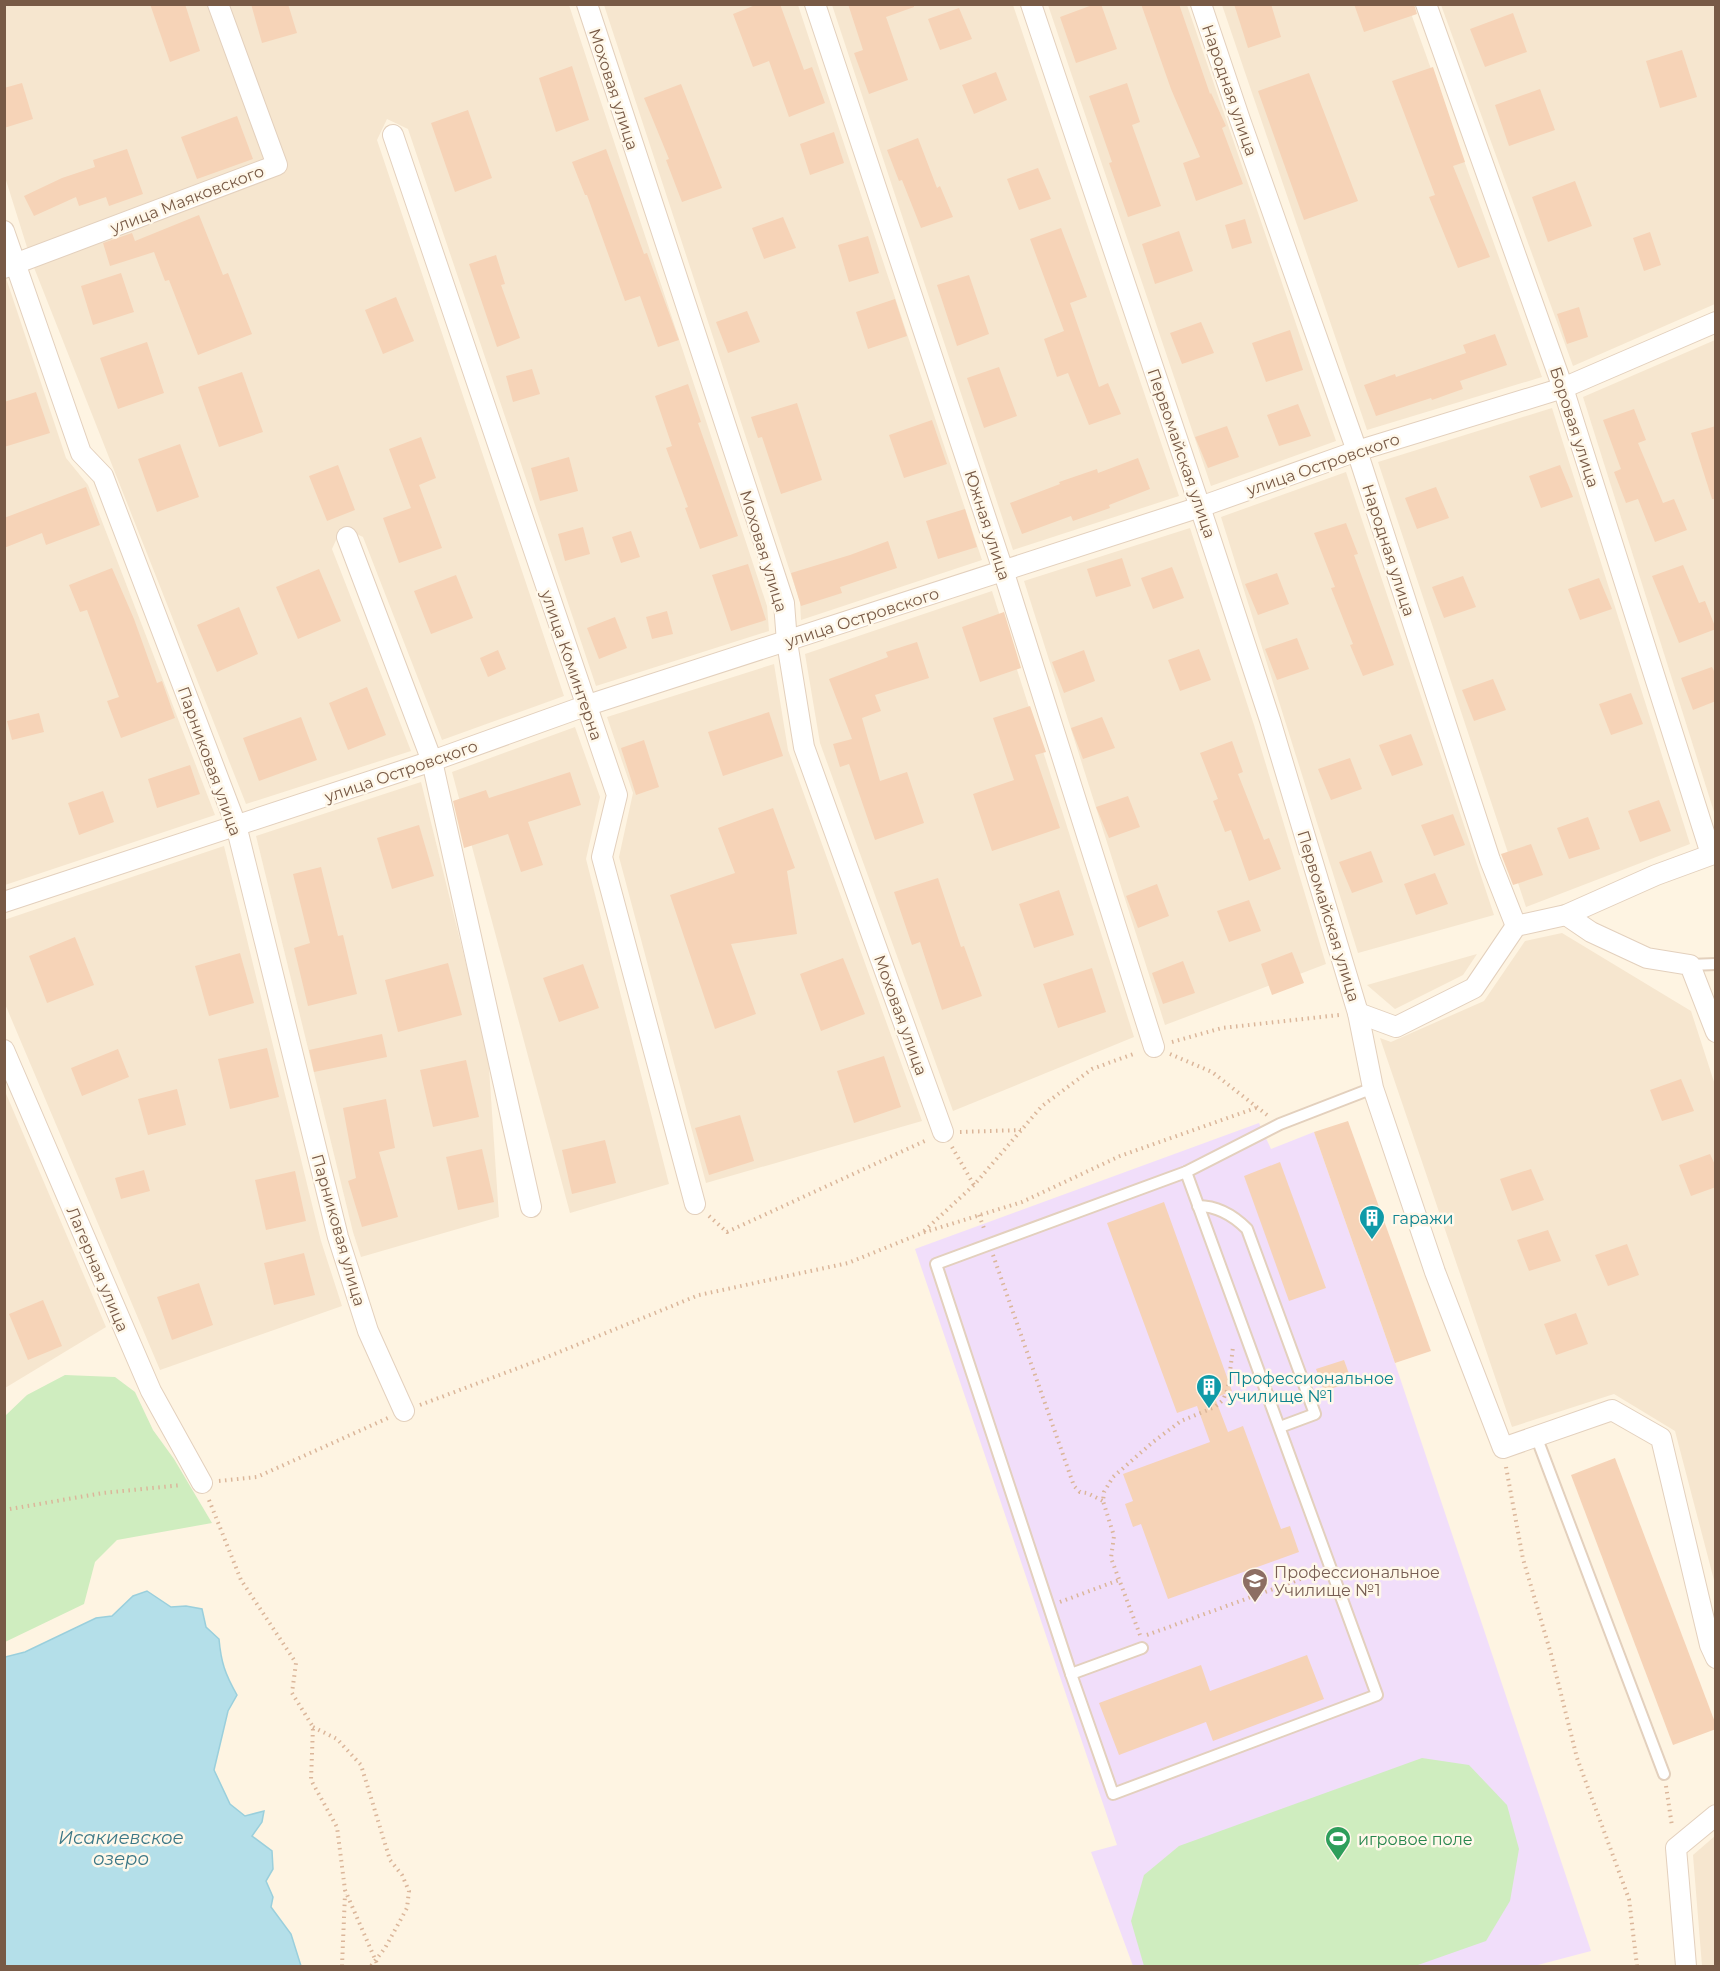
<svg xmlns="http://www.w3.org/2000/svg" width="1720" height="1971" viewBox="0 0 1720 1971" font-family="Montserrat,sans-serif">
	<rect width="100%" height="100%" fill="#fef4e2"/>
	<g fill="#f6e6cf">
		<path d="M4,5h565l198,601 2,25 -173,55 -188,-557 -21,-10 -10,21 187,556 -122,44 -79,-203 -21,-10 -10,22 79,202 -165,53 -215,-544 -26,-83z"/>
		<path d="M604,5h194l184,555 -181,60 -1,-18z"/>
		<path d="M832,5h181l166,491 -166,54z"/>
		<path d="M1048,5h139l149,436 -125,45z"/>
		<path d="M1222,5h186l134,372 -175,53z"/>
		<path d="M1441,5h274v299l-142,62z"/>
		<path d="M4,272l62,186 22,27 127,330 -210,70z"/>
		<path d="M1715,340v475l-132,-418z"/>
		<path d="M1552,408l138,436 -164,63 -148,-445z"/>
		<path d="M1346,472l148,443 -136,38 -137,-436z"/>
		<path d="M1190,528l64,197 72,239 -161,61 -141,-444z"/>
		<path d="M992,591l142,446 -181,74 -133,-368 -15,-89z"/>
		<path d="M774,664l14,86 134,371 -216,62 -87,-326 14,-64 -26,-76z"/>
		<path d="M575,727l25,70 -14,62 83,325 -99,29 -118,-441z"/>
		<path d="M421,782l67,271 11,164 -138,40 -8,-25 -97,-396z"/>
		<path d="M224,846l97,395 21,65 -182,64 -155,-366 -1,-84z"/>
		<path d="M1562,933l129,78 25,77 -1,496 -40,-153 -61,-37 -102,33 -132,-389 11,4 93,-41 41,-60z"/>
		<path d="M1477,954l-14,21 -68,34 -28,-24z"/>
		<path d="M4,1089l102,238 -101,61h-1z"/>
		<path d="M1715,1836v130h-13l-9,-111z"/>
	</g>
	<path fill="#f1defa" d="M1259,1123l12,26 43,-17 81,231 196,588 -57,15h-401l-42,-114 26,-7 -202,-596z"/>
	<g fill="#cfedbf">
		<path d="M65,1375l50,2 20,15 18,38 21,29 38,64 -95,17 -22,22 -11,42 -79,38v-226l22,-21z"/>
		<path d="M1422,1758l47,7 38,40 12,44 -9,52 -24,40 -71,25h-271l-13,-45 13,-46 35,-29z"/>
	</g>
	<path fill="#b4dfe9" stroke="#9acfdc" stroke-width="1.5" d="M147,1591l24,16 15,-1 16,3 4,18 13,12c2,23 6,35 18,56l-9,16 -14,59 16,34 15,12 19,-5 -2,11 -10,14 20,15 1,18 -7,12 7,16 -2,10 20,27 10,32h-296v-309l20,-5 71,-34 16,-2 21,-20z"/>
	<g fill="#f6d3b7">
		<path d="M150,4h35l15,47 -30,11z"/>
		<path d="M251,4h37l9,29 -35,10z"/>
		<path d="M758,4h22l24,66 8,-3 13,36 -36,14 -20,-56 -16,6 -20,-53z"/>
		<path d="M848,4h66v3l-28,10 22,63 -39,14 -15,-41 9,-3z"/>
		<path d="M1095,4h6l16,45 -41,14 -16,-46z"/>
		<path d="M1141,4h38l31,90 1,-1 15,33 -4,2 21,56 -47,17 -13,-38 17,-6 -29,-68z"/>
		<path d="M1234,4h37l10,33 -33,11z"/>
		<path d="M1354,4h60l3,10 -53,18z"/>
		<path d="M959,8l13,31 -32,11 -12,-31z"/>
		<path d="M1513,13l14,39 -42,15 -15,-38z"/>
		<path d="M1682,50l15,47 -37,11 -14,-47z"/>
		<path d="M572,66l17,54 -33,12 -17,-54z"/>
		<path d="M1433,67l32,95 -12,4 37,91 -32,11 -29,-71 6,-2 -43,-114z"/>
		<path d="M996,72l11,28 -33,14 -12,-29z"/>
		<path d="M1309,73l49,128 -54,19 -46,-129z"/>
		<path d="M22,83l11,36 -29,9v-40z"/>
		<path d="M1127,83l13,39 -8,3 29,81 -33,11 -19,-54 3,-1 -23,-66z"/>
		<path d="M681,84l41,104 -40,14 -16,-42 3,-1 -25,-61z"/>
		<path d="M1540,89l15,41 -46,16 -14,-41z"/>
		<path d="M468,110l24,68 -37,14 -24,-69z"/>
		<path d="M237,116l16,43 -56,20 -16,-42z"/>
		<path d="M834,132l10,31 -34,12 -10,-31z"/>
		<path d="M918,138l19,50 3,-2 13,31 -32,11 -19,-48 -3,1 -12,-31z"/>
		<path d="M127,149l16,45 -34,12 -3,-9 -27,9 -3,-9 -42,19 -10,-20 38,-18 33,-11 -2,-7z"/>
		<path d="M606,149l38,105 3,-1 32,87 -21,7 -18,-51 -15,5 -38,-106h-2l-13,-33z"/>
		<path d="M1038,168l13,31 -32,11 -12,-31z"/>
		<path d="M1575,181l17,45 -44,16 -16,-45z"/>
		<path d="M199,215l24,60 5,-2 24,61 -54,21 -29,-75 -4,1 -11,-29 -44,14 -7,-23 29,-10 3,8z"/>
		<path d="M783,217l13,31 -32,11 -12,-31z"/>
		<path d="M1245,219l7,24 -20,6 -7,-24z"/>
		<path d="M1061,228l26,69 -17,6 29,84 9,-4 13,31 -32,11 -21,-52 -11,4 -13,-38 20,-8 -34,-92z"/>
		<path d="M1179,231l14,40 -38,13 -13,-40z"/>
		<path d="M1650,232l11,33 -17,6 -11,-33z"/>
		<path d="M868,236l11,37 -30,9 -11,-37z"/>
		<path d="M496,255l9,29 -4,1 19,53 -23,9 -28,-83z"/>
		<path d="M121,273l13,39 -41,13 -12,-39z"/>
		<path d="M969,275l20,59 -32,12 -20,-61z"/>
		<path d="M396,297l18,44 -31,13 -18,-44z"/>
		<path d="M895,299l12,37 -39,13 -12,-37z"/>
		<path d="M1579,307l9,30 -21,7 -10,-30z"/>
		<path d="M747,311l13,31 -32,11 -12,-31z"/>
		<path d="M1201,322l13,31 -32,11 -12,-31z"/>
		<path d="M1290,330l13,40 -37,12 -14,-39z"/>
		<path d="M1495,334l12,31 -47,16 3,8 -31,11 -1,-2 -55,18 -12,-31 31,-11 1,3 70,-24 -3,-8z"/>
		<path d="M147,342l17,51 -46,16 -18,-51z"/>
		<path d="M999,367l18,49 -33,12 -17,-50z"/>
		<path d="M532,369l8,25 -27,8 -7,-26z"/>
		<path d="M242,372l21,60 -44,15 -21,-60z"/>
		<path d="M688,384l13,38 -3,1 40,113 -38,13 -15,-41 3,-1 -22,-59 6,-2 -17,-50z"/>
		<path d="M36,392l14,41 -46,14v-45z"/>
		<path d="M797,403l25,77 -41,14 -19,-57 -4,1 -7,-21z"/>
		<path d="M1298,404l13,32 -32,10 -12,-31z"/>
		<path d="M1634,409l12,31 -8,3 25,60 11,-4 13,31 -32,12 -17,-43 -12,4 -12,-31 7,-3 -18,-49z"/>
		<path d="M932,420l15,44 -43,14 -15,-43z"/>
		<path d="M1227,426l12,31 -31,11 -13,-31z"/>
		<path d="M1716,426v73h-4l-21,-66z"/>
		<path d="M421,437l15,41 -17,7 23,63 -43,15 -16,-45 28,-10 -22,-59z"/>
		<path d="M180,444l19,53 -42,15 -19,-53z"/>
		<path d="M569,457l9,34 -38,10 -9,-33z"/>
		<path d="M1138,458l12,31 -41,16 1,3 -37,13 -2,-5 -49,18 -12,-31 50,-19 -1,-2 38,-13 1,4z"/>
		<path d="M338,465l17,45 -28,11 -18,-45z"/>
		<path d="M1560,465l13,32 -32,11 -12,-32z"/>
		<path d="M86,487l14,38 -54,20 -4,-12 -38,15v-30z"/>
		<path d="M1436,487l13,31 -32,11 -12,-31z"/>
		<path d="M965,509l12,38 -39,12 -12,-38z"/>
		<path d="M1346,523l12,31 -4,1 40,110 -31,11 -13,-31 3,-1 -22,-56 4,-1 -21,-54z"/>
		<path d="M583,527l7,27 -25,7 -7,-27z"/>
		<path d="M631,531l9,26 -19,6 -9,-26z"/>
		<path d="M888,541l9,27 -57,19 2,6 -41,13 -10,-33 59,-18z"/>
		<path d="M1122,558l9,28 -35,11 -9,-28z"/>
		<path d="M748,564l18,56 -35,11 -19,-56z"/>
		<path d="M1683,565l16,38 6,-2 11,28 -37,14 -27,-67z"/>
		<path d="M1172,567l12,31 -31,11 -12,-31z"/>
		<path d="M112,568l22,51 23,64 5,-2 13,37 -54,20 -14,-37 12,-4 -32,-87 -7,2 -11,-27z"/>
		<path d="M319,569l22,52 -43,18 -22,-52z"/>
		<path d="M1277,573l12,31 -31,11 -13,-31z"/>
		<path d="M456,575l17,43 -42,16 -17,-43z"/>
		<path d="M1463,576l13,31 -32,11 -12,-31z"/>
		<path d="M1599,578l13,31 -32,11 -12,-31z"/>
		<path d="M239,607l19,47 -41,18 -20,-47z"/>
		<path d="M667,611l6,23 -21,5 -6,-22z"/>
		<path d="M1004,612l17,56 -41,14 -18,-55z"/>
		<path d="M615,617l12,31 -28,11 -12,-31z"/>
		<path d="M1297,638l12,31 -32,11 -12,-31z"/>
		<path d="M917,642l12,36 -54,17 6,16 -19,7 18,63 27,-9 17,51 -49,17 -26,-76 -9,3 -7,-23 19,-5 -23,-60 59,-22 -2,-5z"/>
		<path d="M1199,649l12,31 -31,11 -12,-31z"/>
		<path d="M498,650l8,19 -18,8 -8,-19z"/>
		<path d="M1084,650l11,31 -31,12 -12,-31z"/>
		<path d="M1712,667l4,8v26l-23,9 -12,-32z"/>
		<path d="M1493,679l13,31 -32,11 -12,-31z"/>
		<path d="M367,687l19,48 -38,15 -19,-47z"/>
		<path d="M1631,693l12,31 -32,11 -12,-31z"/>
		<path d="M1030,706l16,46 -11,3 25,73 -68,23 -19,-57 41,-14 -21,-62z"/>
		<path d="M769,712l14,44 -60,20 -15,-44z"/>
		<path d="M39,713l5,19 -32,8 -5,-19z"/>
		<path d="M301,717l16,43 -58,21 -16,-43z"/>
		<path d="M1102,717l13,31 -32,11 -12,-31z"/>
		<path d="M1411,734l12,31 -31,11 -13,-31z"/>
		<path d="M644,740l15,47 -23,8 -15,-47z"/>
		<path d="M1232,741l11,31 -5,2 26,66 5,-2 12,31 -32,12 -18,-51 -6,2 -12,-31 5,-2 -18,-46z"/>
		<path d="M1350,758l12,31 -31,11 -13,-31z"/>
		<path d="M190,765l10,29 -43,14 -9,-29z"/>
		<path d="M570,772l11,33 -53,17 15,43 -22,7 -13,-38 -44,14 -11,-47 33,-11 3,8z"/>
		<path d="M103,791l11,31 -35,13 -11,-32z"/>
		<path d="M1128,796l12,31 -31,11 -13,-31z"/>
		<path d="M1659,800l12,31 -31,11 -12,-31z"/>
		<path d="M773,808l22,60 -8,3 10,63 -66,10 25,70 -41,15 -45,-134 65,-22 -17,-45z"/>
		<path d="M1453,814l12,31 -31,11 -13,-31z"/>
		<path d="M1588,817l12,32 -31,10 -12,-31z"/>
		<path d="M419,825l15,51 -42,13 -15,-51z"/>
		<path d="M1531,844l12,31 -30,10 -12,-31z"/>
		<path d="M1371,851l12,31 -31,11 -13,-31z"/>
		<path d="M321,867l17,69 5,-1 14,59 -49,12 -14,-58 16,-5 -17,-69z"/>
		<path d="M1435,873l13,31 -32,11 -12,-31z"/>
		<path d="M938,878l23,69 3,-1 18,50 -40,14 -22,-68 -8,3 -18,-53z"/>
		<path d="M1157,884l12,32 -31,12 -12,-32z"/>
		<path d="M1059,890l15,45 -40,13 -15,-44z"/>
		<path d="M1249,900l12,31 -32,11 -12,-31z"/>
		<path d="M75,937l19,48 -47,18 -18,-47z"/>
		<path d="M1292,952l12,31 -32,12 -11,-31z"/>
		<path d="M240,953l14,50 -45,13 -14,-50z"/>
		<path d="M843,958l22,56 -44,17 -21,-57z"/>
		<path d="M1183,961l12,32 -32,11 -11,-31z"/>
		<path d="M448,963l14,52 -64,17 -13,-52z"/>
		<path d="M583,964l16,44 -40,14 -16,-44z"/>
		<path d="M1092,968l14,44 -48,16 -15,-44z"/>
		<path d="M382,1034l5,23 -73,15 -5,-22z"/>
		<path d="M267,1048l12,49 -49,12 -12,-50z"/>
		<path d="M118,1049l11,28 -47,19 -11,-28z"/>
		<path d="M884,1056l17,51 -47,16 -17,-52z"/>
		<path d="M466,1060l13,57 -46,10 -13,-57z"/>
		<path d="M1681,1079l13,32 -32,10 -12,-31z"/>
		<path d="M177,1089l9,36 -38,10 -10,-36z"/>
		<path d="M386,1099l9,49 -16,4 19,65 -36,10 -14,-46 8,-3 -13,-70z"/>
		<path d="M740,1115l14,46 -45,14 -14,-47z"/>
		<path d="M1348,1121l83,230 -36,12 -81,-231z"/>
		<path d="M605,1140l11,43 -44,11 -10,-44z"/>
		<path d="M482,1149l12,53 -36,8 -12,-53z"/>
		<path d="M1710,1154l6,13v20l-25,9 -12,-31z"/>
		<path d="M1280,1162l46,126 -37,13 -45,-125z"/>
		<path d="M1531,1169l13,31 -32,11 -12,-32z"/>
		<path d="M144,1170l6,21 -29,8 -6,-21z"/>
		<path d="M295,1171l11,50 -40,9 -11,-50z"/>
		<path d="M1164,1202l68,189 -17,7 13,34 15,-6 38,103 9,-3 9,26 -131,47 -27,-75 -8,3 -8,-23 8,-3 -10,-27 87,-32 -13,-36 -20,7 -70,-190z"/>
		<path d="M1548,1230l13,31 -32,10 -12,-31z"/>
		<path d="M1627,1244l12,31 -31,11 -13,-31z"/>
		<path d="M304,1253l11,42 -41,10 -10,-42z"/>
		<path d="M199,1283l14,42 -41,15 -15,-43z"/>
		<path d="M43,1300l19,46 -34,14 -19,-46z"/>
		<path d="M1576,1313l12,31 -32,11 -12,-31z"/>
		<path d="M1344,1360l8,22 -28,9 -8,-22z"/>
		<path d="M1615,1458l101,267v4l-43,16 -102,-270z"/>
		<path d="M1307,1655l17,44 -111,42 -7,-19 -87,33 -20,-52 102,-38 9,26z"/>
	</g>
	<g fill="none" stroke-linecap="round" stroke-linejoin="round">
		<defs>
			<g id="lane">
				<path d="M1690,965l26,-1"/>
				<path d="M1198,1206c20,0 35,9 49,23l68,185 -35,13"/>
				<path d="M1536,1436l128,338"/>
				<path d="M1142,1648l-71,26 -135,-410 250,-92 94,-48 93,-36"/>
				<path d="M1071,1674l42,120 264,-99 -191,-523"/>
			</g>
			<g id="street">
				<path d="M587,4l197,599 3,39 17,105 139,385"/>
				<path d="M815,4l188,566 151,477"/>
				<path d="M1031,4l169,503 70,213 88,293 15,75 62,184 68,176 109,-38 49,28 49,207 6,13"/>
				<path d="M1201,4l39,116 117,331 133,409 26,66"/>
				<path d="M1426,4l137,384 148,466"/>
				<path d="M393,135l224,660 -15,62 93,347"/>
				<path d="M4,231l77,222 22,23 133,349 102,412 30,94 36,80"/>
				<path d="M4,268l273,-103 -59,-161"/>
				<path d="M347,537l85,224 99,446"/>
				<path d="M4,902l428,-141 153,-55 615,-199 157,-56 206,-63 153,-66"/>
				<path d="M1566,915l25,17 56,26 43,7 26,67"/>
				<path d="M1358,1013l38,14 78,-39 42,-62 50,-11 90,-40 60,-22"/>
				<path d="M4,1050l147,341 51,92"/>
				<path d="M1686,1966l-10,-118 40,-33"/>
			</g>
		</defs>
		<use href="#lane" stroke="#e3d0bd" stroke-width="14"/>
		<use href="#street" stroke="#e3d0bd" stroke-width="22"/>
		<g stroke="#dbb69a" stroke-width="4" stroke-dasharray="1.5 4.5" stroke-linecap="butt">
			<path d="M1172,1042l50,-14 117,-13"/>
			<path d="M1170,1054l42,18 55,43"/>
			<path d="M960,1132l61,-2"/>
			<path d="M952,1147l22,38"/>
			<path d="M979,1215l6,16"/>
			<path d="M709,1216l18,16 200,-92"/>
			<path d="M924,1231l50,-46 68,-79 50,-37 44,-16"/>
			<path d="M993,1255l81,231 6,6 7,1 16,8"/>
			<path d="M420,1405l122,-46 157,-64 149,-32 74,-30 100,-31 98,-46 136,-48"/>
			<path d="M1506,1467l17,92 28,95 26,104 52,141 8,67"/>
			<path d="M219,1481l38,-4 131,-59"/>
			<path d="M209,1500l32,80 55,83 -4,30 21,34 -2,53 26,47 8,63 33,76"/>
			<path d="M4,1510l99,-17 79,-8"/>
			<path d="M1060,1602l59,-22"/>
			<path d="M1140,1635l-29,-77 3,-22 -11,-35 1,-9 9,-15 40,-35 28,-21 34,-14 8,-7 5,-12 5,-41"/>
			<path d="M1147,1635l170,-62"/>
			<path d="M313,1727l24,12 24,26 29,95 12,15 7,16 -2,17 -22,40 -14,18"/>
			<path d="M1666,1786l6,40"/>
			<path d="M342,1966l3,-72"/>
		</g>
		<use href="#lane" stroke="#fff" stroke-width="10"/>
		<use href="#street" stroke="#fff" stroke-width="20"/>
	</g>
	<defs>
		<symbol id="building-pin" viewBox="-11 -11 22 30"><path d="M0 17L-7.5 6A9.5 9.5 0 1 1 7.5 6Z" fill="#0f9aa8" stroke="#fff8ea"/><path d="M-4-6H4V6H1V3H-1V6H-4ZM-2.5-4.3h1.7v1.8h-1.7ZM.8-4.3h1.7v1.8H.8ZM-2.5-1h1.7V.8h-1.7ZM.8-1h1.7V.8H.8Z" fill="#fff"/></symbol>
		<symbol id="university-pin" viewBox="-11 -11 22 30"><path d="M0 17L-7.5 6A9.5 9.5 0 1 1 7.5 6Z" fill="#8d6e63" stroke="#fff8ea"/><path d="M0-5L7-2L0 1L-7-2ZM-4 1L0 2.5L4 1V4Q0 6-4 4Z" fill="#fff"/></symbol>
		<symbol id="stadium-pin" viewBox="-11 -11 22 30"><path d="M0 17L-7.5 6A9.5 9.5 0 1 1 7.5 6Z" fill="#2e9e5b" stroke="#fff8ea"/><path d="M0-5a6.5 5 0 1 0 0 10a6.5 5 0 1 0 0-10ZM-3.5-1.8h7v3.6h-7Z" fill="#fff"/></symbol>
	</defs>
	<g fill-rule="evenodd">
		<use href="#building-pin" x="1357" y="1203" width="30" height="40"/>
		<use href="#building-pin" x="1194" y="1372" width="30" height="40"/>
		<use href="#university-pin" x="1240" y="1566" width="30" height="40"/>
		<use href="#stadium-pin" x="1323" y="1824" width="30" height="40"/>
	</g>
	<g text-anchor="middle" stroke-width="5" stroke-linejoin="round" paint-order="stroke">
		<g font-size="16" fill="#785a46" stroke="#fff8ea">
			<text transform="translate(614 89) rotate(72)" y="6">Моховая улица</text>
			<text transform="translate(1230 90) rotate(71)" y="6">Народная улица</text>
			<text transform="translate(187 199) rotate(-21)" y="6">улица Маяковского</text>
			<text transform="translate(1575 427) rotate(72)" y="6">Боровая улица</text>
			<text transform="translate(1182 453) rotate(71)" y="6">Первомайская улица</text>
			<text transform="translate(1323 464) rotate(-19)" y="6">улица Островского</text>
			<text transform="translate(988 525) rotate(72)" y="6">Южная улица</text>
			<text transform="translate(1389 550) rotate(72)" y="6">Народная улица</text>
			<text transform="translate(764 551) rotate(73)" y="6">Моховая улица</text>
			<text transform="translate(862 617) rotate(-18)" y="6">улица Островского</text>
			<text transform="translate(572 665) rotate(71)" y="6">улица Коминтерна</text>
			<text transform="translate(210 761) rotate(70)" y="6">Парниковая улица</text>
			<text transform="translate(401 771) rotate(-19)" y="6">улица Островского</text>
			<text transform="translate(1329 916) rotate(73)" y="6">Первомайская улица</text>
			<text transform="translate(901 1015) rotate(70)" y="6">Моховая улица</text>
			<text transform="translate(339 1230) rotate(74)" y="6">Парниковая улица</text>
			<text transform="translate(98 1269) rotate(67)" y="6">Лагерная улица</text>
		</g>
		<g font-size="16" fill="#0d838f" stroke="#fff8ea" text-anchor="start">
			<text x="1392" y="1224">гаражи</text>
			<text x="1228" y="1384">Профессиональное<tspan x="1228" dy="18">училище №1</tspan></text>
		</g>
		<g font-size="16" fill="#785e54" stroke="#fff8ea" text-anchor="start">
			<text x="1274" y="1578">Профессиональное<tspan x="1274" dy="18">Училище №1</tspan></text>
		</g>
		<g font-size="16" fill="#27864d" stroke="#fff8ea" text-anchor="start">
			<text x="1358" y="1845">игровое поле</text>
		</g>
		<g font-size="18" font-style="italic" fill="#3b7786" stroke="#fff8ea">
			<text x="121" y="1844">Исакиевское<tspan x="121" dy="21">озеро</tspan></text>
		</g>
	</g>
	<rect width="1720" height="1971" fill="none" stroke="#785a46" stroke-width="12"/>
</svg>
